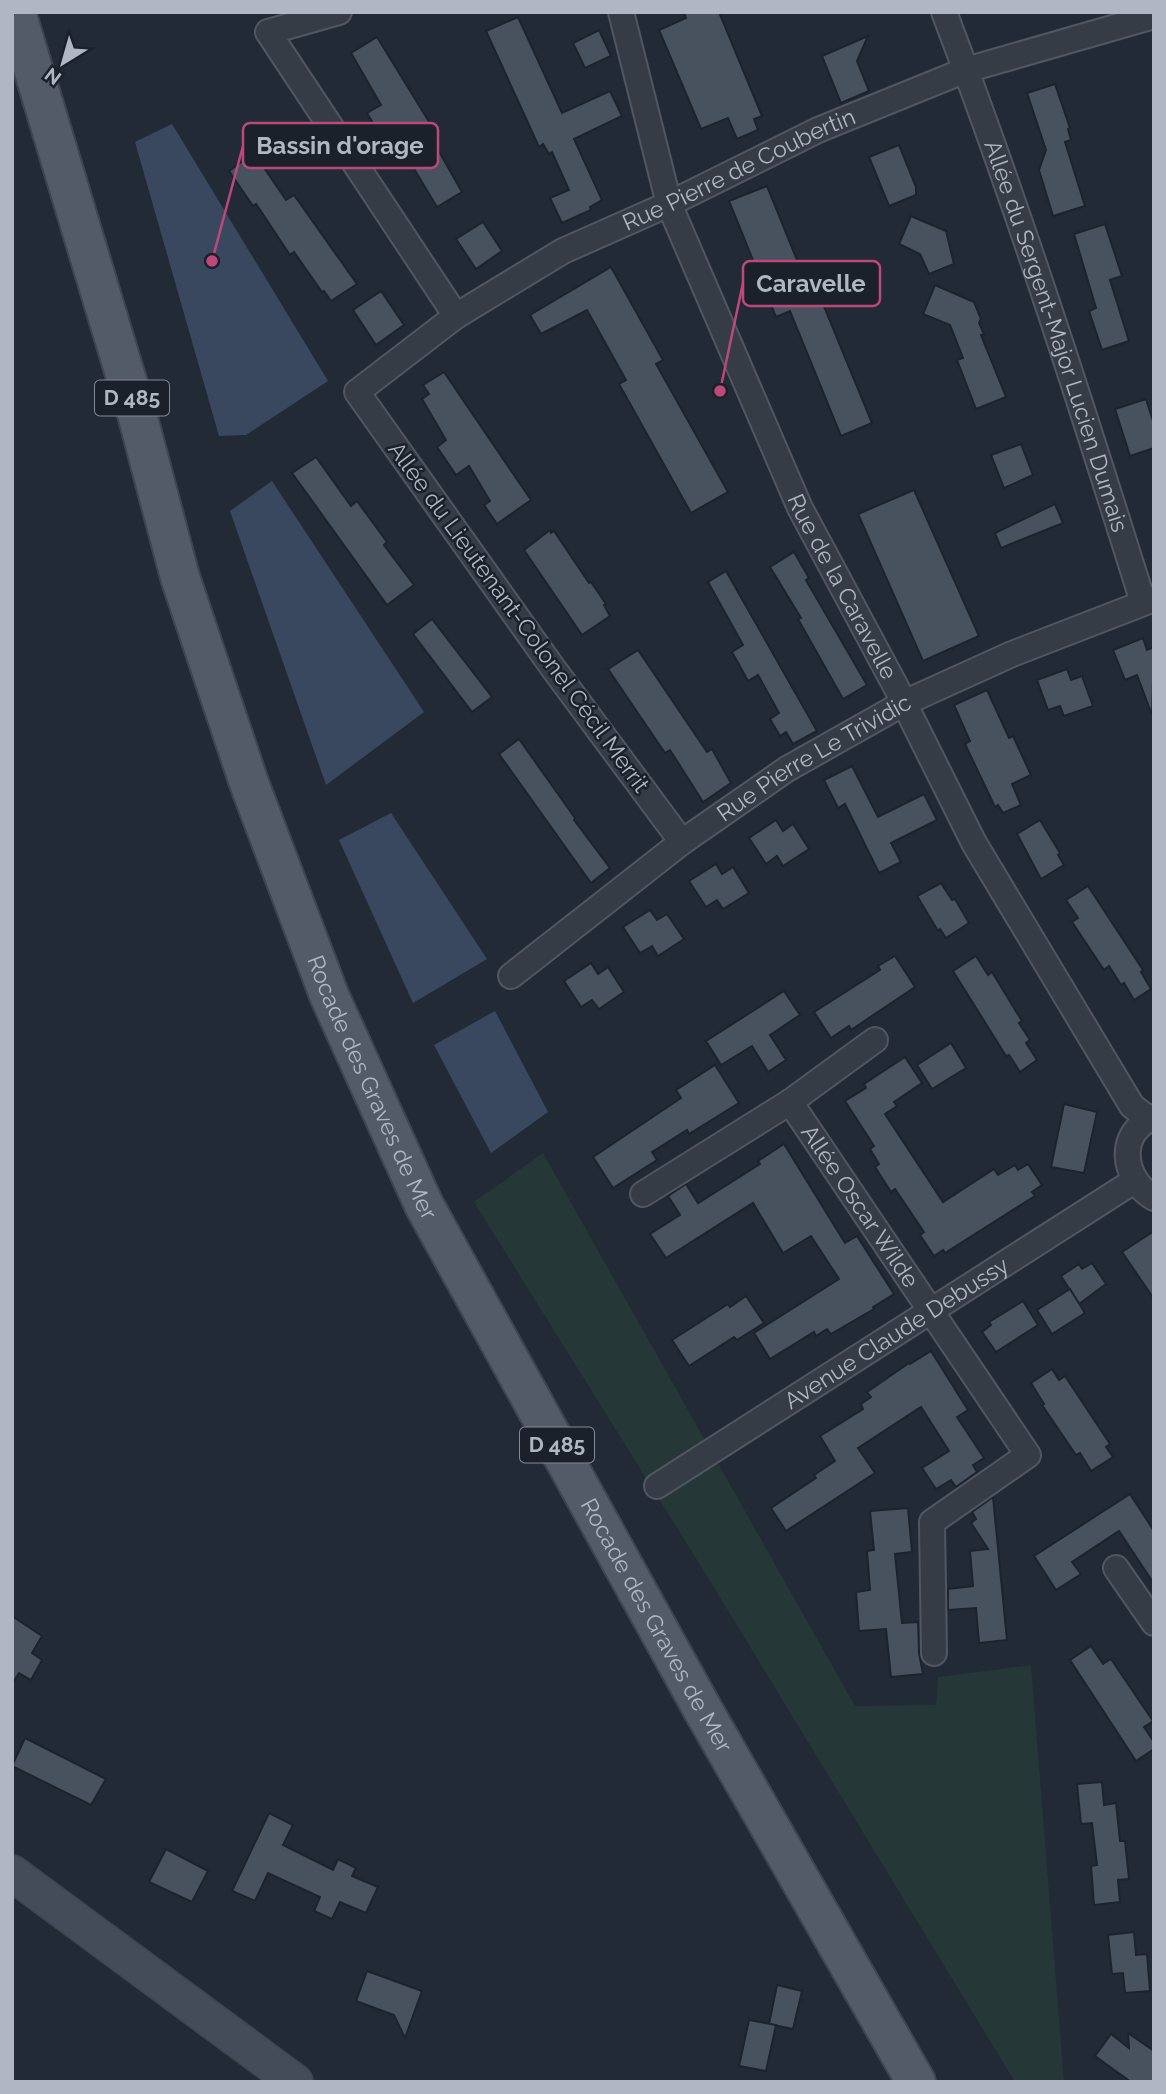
<svg xmlns="http://www.w3.org/2000/svg" width="1166" height="2094" viewBox="0 0 1166 2094" font-family="Raleway,sans-serif">
	<rect width="100%" height="100%" fill="#222a35"/>
	<path fill="#253737" d="M543,1153l312,553 81,-1 2,-28 93,-12 33,417h-49l-313,-514 -228,-366z"/>
	<g fill="#39485e">
		<path d="M172,124l156,257 -82,54 -27,1 -84,-294z"/>
		<path d="M272,481l152,231 -98,73 -96,-274z"/>
		<path d="M391,813l96,146 -74,44 -74,-163z"/>
		<path d="M495,1011l53,101 -57,41 -57,-108z"/>
	</g>
	<g fill="#48525f" stroke="#1d232d" stroke-width="2">
		<path d="M684,12h35l43,104 -8,3 4,11 -21,9 -9,-21 -27,11 -42,-99 27,-12z"/>
		<path d="M518,17l44,96 48,-22 12,25 -48,23 28,61 -12,7 1,3 -29,13 -12,-25 19,-8 -17,-38 -3,2 -6,-10 -4,3 -53,-116z"/>
		<path d="M599,30l12,26 -26,12 -12,-25z"/>
		<path d="M868,36l-11,25 12,30 -28,12 -19,-47z"/>
		<path d="M377,37l62,101 -6,3 29,51 -25,15 -30,-50 -10,6 -30,-50 14,-8 -30,-52z"/>
		<path d="M1055,84l15,44 -2,1 3,11 -6,2 20,64 -32,10 -14,-46 7,-20 -19,-57z"/>
		<path d="M899,145l17,42v8l-27,11 -20,-49z"/>
		<path d="M254,153l32,47 8,-5 63,89 -26,17 -7,-10 -2,1 -28,-40 -4,3 -34,-51 -3,2 -24,-35z"/>
		<path d="M767,186l47,116 7,-3 51,124 -31,13 -51,-125 -14,6 -47,-116z"/>
		<path d="M911,216l35,15 8,33 -25,10 -9,-20 -21,-10z"/>
		<path d="M483,222l19,29 -26,18 -20,-30z"/>
		<path d="M1105,224l17,52 -12,4 19,61 -27,9 -13,-39 7,-3 -22,-74z"/>
		<path d="M611,267l52,93 -7,4 72,128 -37,21 -72,-129 7,-4 -39,-70 -46,24 -11,-19z"/>
		<path d="M935,285l39,17 7,17 -2,4 5,11 -3,1 25,62 -30,12 -19,-49 6,-2 -13,-33 -27,-11z"/>
		<path d="M381,291l23,34 -28,20 -23,-35z"/>
		<path d="M444,372l87,128 -34,24 -13,-19 6,-4 -21,-35 -13,9 -19,-28 9,-7 -24,-41 7,-5 -6,-9z"/>
		<path d="M1146,399l8,25v24l-24,8 -15,-47z"/>
		<path d="M1021,444l12,31 -29,13 -13,-33z"/>
		<path d="M316,457l35,49 6,-5 30,41 -3,3 30,40 -27,20 -95,-132z"/>
		<path d="M914,490l65,146 -56,25 -65,-147z"/>
		<path d="M1055,504l8,19 -62,25 -6,-15z"/>
		<path d="M550,530l1,3 3,-2 35,52 2,-1 15,22 -2,1 6,11 -28,19 -58,-85z"/>
		<path d="M794,552l15,26 -3,2 61,105 -24,14 -45,-80 3,-1 -31,-51z"/>
		<path d="M726,571l91,160 -24,13 -7,-12 -6,4 -10,-17 9,-6 -21,-38 -10,6 -16,-29 11,-7 -35,-63z"/>
		<path d="M432,619l60,78 -20,15 -59,-78z"/>
		<path d="M1143,638l4,12 7,-3 -2,68 -15,-40 -12,5 -12,-30z"/>
		<path d="M638,650l69,102 5,-3 19,34 -28,19 -33,-52 -5,3 -57,-84z"/>
		<path d="M1067,669l4,11 11,-4 11,30 -29,10 -4,-10 -12,4 -11,-30z"/>
		<path d="M987,690l22,48 4,-2 18,39 -19,9 9,21 -18,8 -5,-8 -3,2 -30,-63 5,-3 -16,-36z"/>
		<path d="M519,739l56,79 -1,2 36,48 -19,15 -92,-129z"/>
		<path d="M852,766l26,51 46,-23 13,26 -46,23 10,19 -22,11 -34,-69 -7,4 -14,-28z"/>
		<path d="M776,820l7,11 10,-7 16,25 -26,17 -6,-10 -11,8 -17,-26z"/>
		<path d="M1040,820l20,33 -2,2 6,10 -23,14 -24,-45z"/>
		<path d="M716,864l6,10 11,-7 16,26 -26,16 -6,-9 -11,7 -17,-26z"/>
		<path d="M941,883l11,17 3,-1 14,24 -23,15 -6,-9 -2,2 -21,-35z"/>
		<path d="M1088,886l55,84 -2,2 10,17 -17,11 -10,-17 -3,2 -12,-19 -5,4 -32,-48 6,-4 -12,-18z"/>
		<path d="M650,910l7,10 10,-6 17,25 -26,17 -6,-10 -12,7 -17,-26z"/>
		<path d="M895,956l20,31 -64,43 -2,-4 -18,12 -17,-26 66,-42 -2,-4z"/>
		<path d="M976,956l12,19 4,-3 30,49 -3,2 11,17 -4,3 11,17 -17,12 -11,-17 -3,1 -53,-85z"/>
		<path d="M591,963l7,11 10,-7 16,25 -25,17 -7,-9 -11,7 -17,-26z"/>
		<path d="M784,991l16,24 -30,20 16,25 -18,12 -16,-26 -31,19 -15,-24z"/>
		<path d="M951,1043l15,25 -34,21 -15,-24z"/>
		<path d="M905,1057l17,26 -28,19 3,4 -12,8 58,88 51,-33 4,6 17,-10 3,5 10,-6 14,21 -10,7 3,4 -90,57 -2,-3 -9,6 -14,-21 4,-3 -29,-43 -4,3 -16,-25 4,-3 -9,-15 4,-3 -29,-45 21,-13 -2,-4z"/>
		<path d="M715,1065l24,38 -50,31 -2,-4 -35,22 5,8 -44,28 -20,-31 88,-59 -5,-8z"/>
		<path d="M1064,1104l33,8 -13,61 -33,-6z"/>
		<path d="M784,1144l61,99 12,-7 37,58 -21,13 1,2 -43,25 -4,-5 -11,7 -2,-4 -44,27 -16,-26 85,-54 -28,-43 -28,17 -30,-50 -87,55 -16,-24 30,-19 -12,-19 18,-12 12,19 62,-39 -2,-3z"/>
		<path d="M1154,1231v68l-32,-47z"/>
		<path d="M1092,1263l14,21 -27,20 -18,-28 18,-12 3,5z"/>
		<path d="M1070,1289l15,24 -33,21 -15,-24z"/>
		<path d="M746,1296l18,27 -27,17 -3,-3 -45,29 -17,-26 56,-36 2,3z"/>
		<path d="M1023,1301l15,24 -42,27 -14,-20 9,-7 -2,-3z"/>
		<path d="M931,1351l37,59 -11,7 27,41 -11,7 4,7 -21,15 -5,-7 -15,9 -14,-21 27,-17 -28,-44 -63,41 17,25 -89,58 -15,-23 45,-30 -2,-3 21,-14 -15,-25 43,-27 -2,-5 10,-7 -4,-5 42,-29 1,1z"/>
		<path d="M1052,1369l7,11 6,-4 45,68 -4,3 7,10 -22,14 -11,-18 -4,2 -34,-50 2,-1 -13,-21z"/>
		<path d="M1130,1494l24,37v53l-35,-53 -47,31 9,12 -25,16 -22,-34z"/>
		<path d="M993,1497l14,143 -28,3 -3,-35 -28,2v-21l25,-3 -3,-35 18,-2 -17,-26 5,-4 -4,-7z"/>
		<path d="M908,1508l4,44 -17,2 7,69 16,-1 1,31 4,21 -32,3 -5,-48 -27,2 -3,-39 14,-2 -3,-39 7,-1 -4,-39z"/>
		<path d="M12,1616l30,20 -10,17 10,7 -11,20 -12,-7 -7,11z"/>
		<path d="M1091,1646l12,18 8,-5 42,62 -9,6 10,15v7l-18,12 -66,-101z"/>
		<path d="M25,1738l81,41 -15,26 -79,-39z"/>
		<path d="M1102,1782l2,23 12,-2 4,38h5l4,38 -11,1 2,22 -26,3 -3,-39 6,-1 -5,-42 -11,1 -4,-40z"/>
		<path d="M269,1813l24,12 -10,20 50,25 5,-11 18,9 -4,8 26,11 -12,26 -26,-11 -8,17 -18,-8 6,-14 -52,-24 -13,28 -23,-10z"/>
		<path d="M166,1849l42,22 -16,31 -43,-20z"/>
		<path d="M1134,1932l2,23 11,-1 3,37 -25,2 -2,-20 -11,1 -4,-39z"/>
		<path d="M367,1971l55,20 -17,47 -11,-23 -38,-14z"/>
		<path d="M777,1985l25,6 -9,38 -24,-5z"/>
		<path d="M749,2020l27,5 -10,46 -27,-5z"/>
		<path d="M1128,2033l26,18v31h-23l-36,-26 16,-22 18,14z"/>
	</g>
	<g fill="none" stroke-linecap="round" stroke-linejoin="round">
		<defs>
			<g id="street">
				<path d="M339,12l-71,20 188,284"/>
				<path id="s1" d="M621,12l48,192 131,304 96,179 78,156 158,263 17,13"/>
				<path id="s2" d="M944,12c74,194 137,392 199,590"/>
				<path id="s3" d="M682,842l-129,-174 -196,-276 99,-76 107,-65 106,-47 149,-74 148,-60 188,-54"/>
				<path id="s4" d="M511,976l171,-134 105,-73 117,-66 108,-49 142,-55"/>
				<path d="M790,1102l85,-62"/>
				<path d="M1154,1117c-38,16 -32,62 0,81"/>
				<path id="s5" d="M643,1194l147,-92 238,353 -96,67 2,131"/>
				<path id="s6" d="M657,1486l477,-305"/>
				<path d="M1116,1568l38,55"/>
			</g>
			<path id="secondary" d="M12,1873l283,209"/>
			<g id="primary">
				<path id="s7" d="M16,12l121,402 43,163 69,206 80,212 95,210 279,505 213,372"/>
			</g>
		</defs>
		<use href="#street" stroke="#505761" stroke-width="28"/>
		<use href="#secondary" stroke="#3f4550" stroke-width="38"/>
		<use href="#primary" stroke="#3f4550" stroke-width="42"/>
		<use href="#street" stroke="#353c46" stroke-width="24"/>
		<use href="#secondary" stroke="#444c59" stroke-width="35"/>
		<use href="#primary" stroke="#535b66" stroke-width="38"/>
	</g>
	<g text-anchor="middle" stroke-width="5" stroke-linejoin="round" paint-order="stroke">
		<g fill="#1b212b" stroke="#838a95" stroke-width="2">
			<rect x="95" y="380.5" width="74" height="35" rx="5"/>
			<rect x="520" y="1427.5" width="74" height="35" rx="5"/>
		</g>
		<g font-size="21" font-weight="bold" fill="#b0b7c3">
			<text x="132" y="405">D 485</text>
			<text x="557" y="1452">D 485</text>
		</g>
		<g font-size="23" fill="#b0b7c3" stroke="#1b212b">
			<text dy="8" stroke="none"><textPath href="#s3" startOffset="999">Rue Pierre de Coubertin</textPath></text>
			<text dy="8" stroke="none"><textPath href="#s2" startOffset="343">Allée du Sergent-Major Lucien Dumais</textPath></text>
			<text dy="8" stroke="none"><textPath href="#s1" startOffset="618">Rue de la Caravelle</textPath></text>
			<text transform="translate(519 617) rotate(54)" y="8">Allée du Lieutenant-Colonel Cécil Merrit</text>
			<text dy="8" stroke="none"><textPath href="#s4" startOffset="374">Rue Pierre Le Trividic</textPath></text>
			<text dy="8" stroke="none"><textPath href="#s7" startOffset="1134">Rocade des Graves de Mer</textPath></text>
			<text dy="8" stroke="none"><textPath href="#s5" startOffset="299">Allée Oscar Wilde</textPath></text>
			<text dy="8" stroke="none"><textPath href="#s6" startOffset="284">Avenue Claude Debussy</textPath></text>
			<text dy="8" stroke="none"><textPath href="#s7" startOffset="1743">Rocade des Graves de Mer</textPath></text>
		</g>
	</g>
	<path fill="none" stroke="#bd487a" stroke-width="2.5" d="M212 261L243 146M720 391L743 283"/>
	<g fill="#bd487a" stroke="#1b212b" stroke-width="2.5">
		<circle cx="212" cy="261" r="7"/>
		<circle cx="720" cy="391" r="7"/>
	</g>
	<g fill="#1b212b" stroke="#bd487a" stroke-width="2.5">
		<rect x="243" y="123" width="195" height="45" rx="7"/>
		<rect x="743" y="261" width="137" height="45" rx="7"/>
	</g>
	<g font-size="24" text-anchor="middle" font-weight="bold" fill="#b0b7c3">
		<text x="340" y="154">Bassin d'orage</text>
		<text x="811" y="292">Caravelle</text>
	</g>
	<rect width="1166" height="2094" fill="none" stroke="#b0b7c3" stroke-width="28"/>
	<g transform="translate(63 63) rotate(217)" stroke="#1b212b" stroke-width="5" paint-order="stroke">
	<path d="M0-5L12 26L0 18L-12 26Z" fill="#b0b7c3"/>
	<text y="-10" font-size="19" font-weight="bold" text-anchor="middle" fill="#b0b7c3">N</text>
	</g>
</svg>
